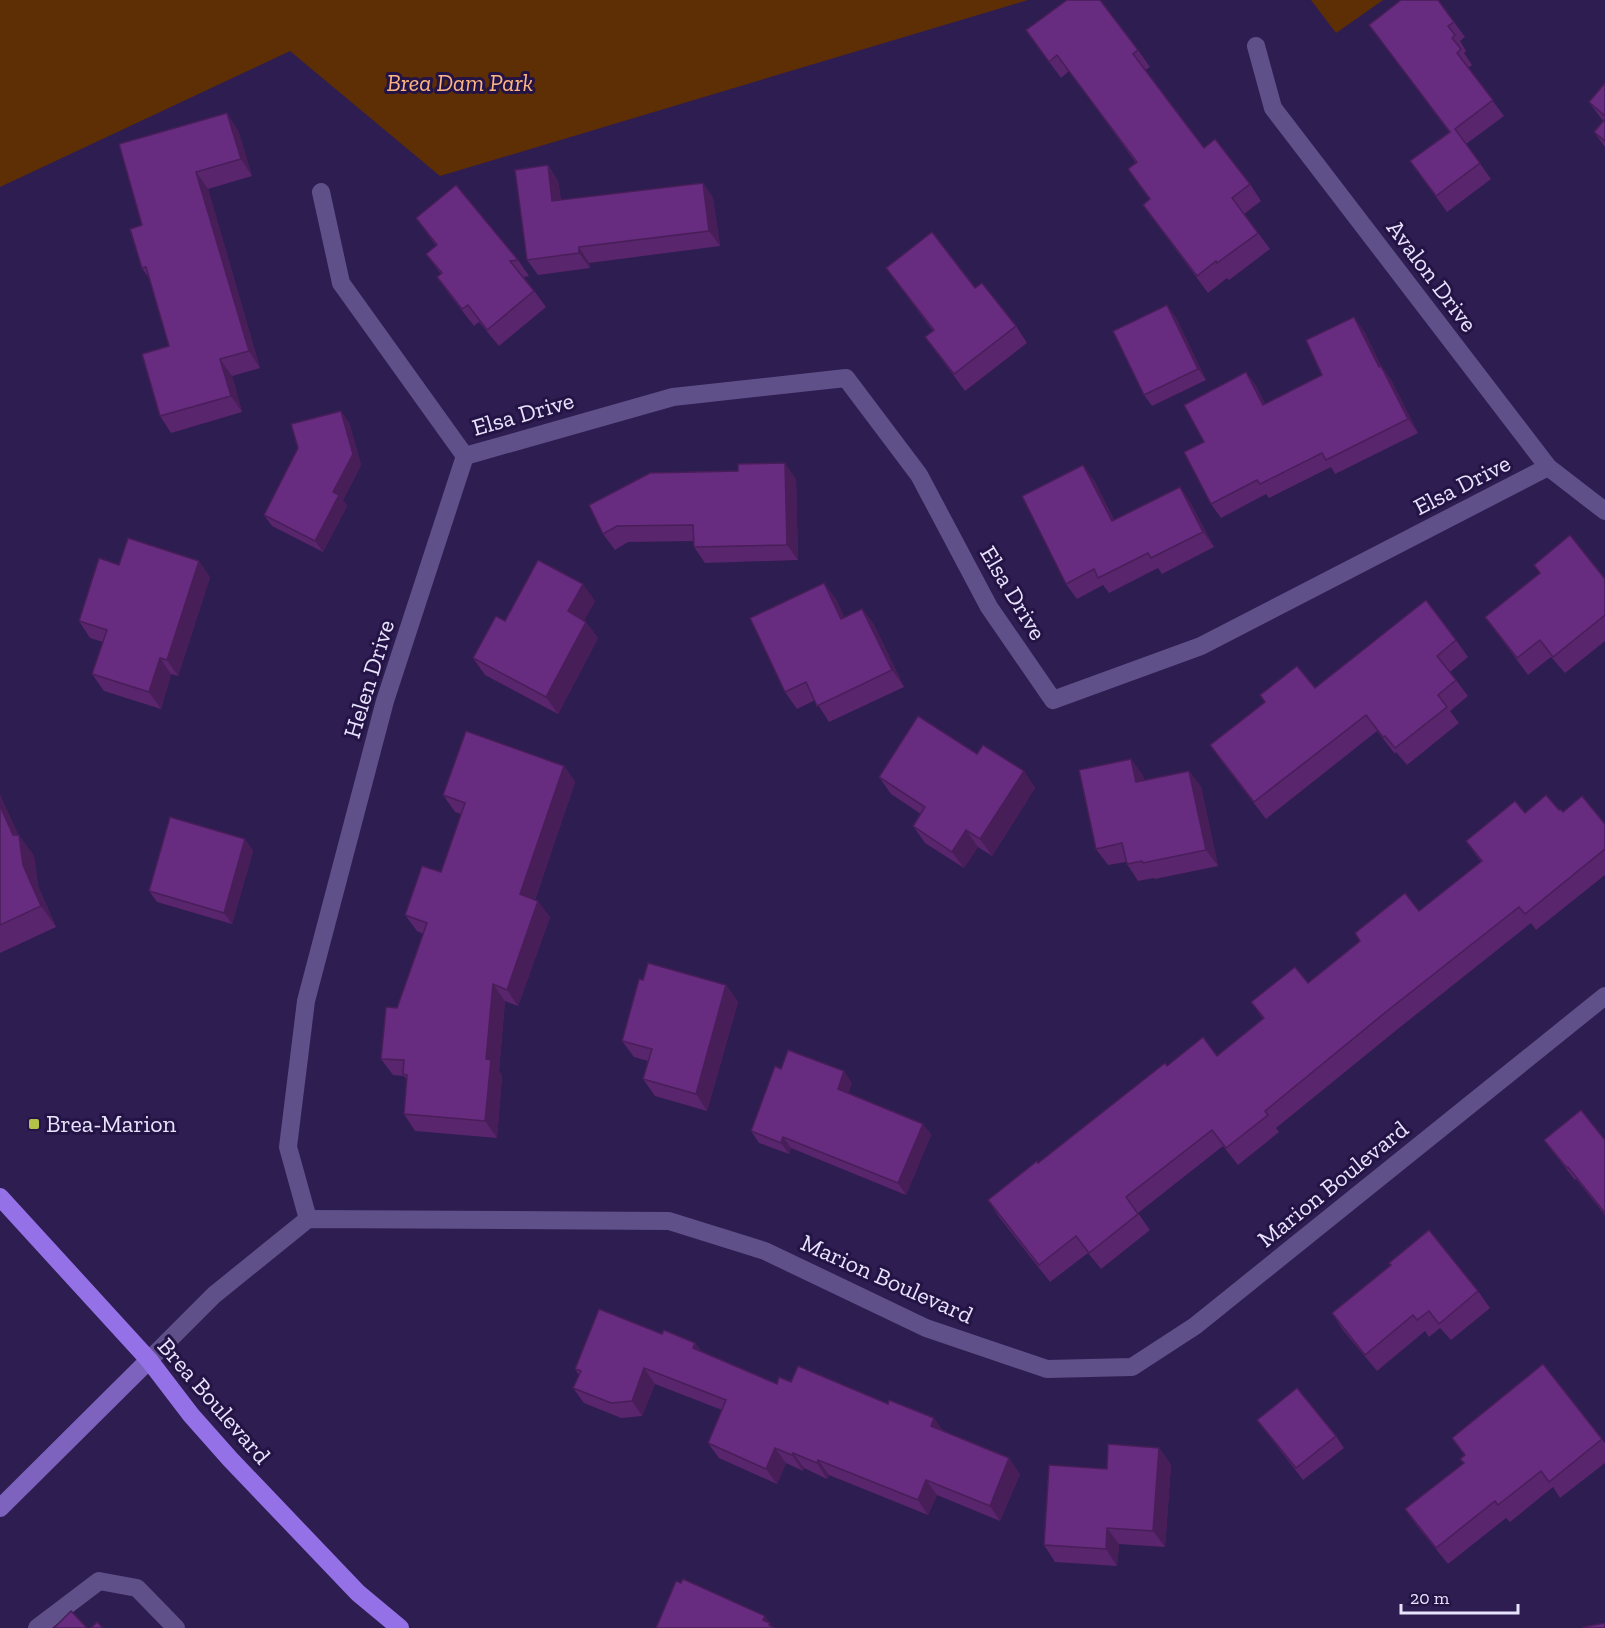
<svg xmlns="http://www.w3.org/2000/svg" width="1605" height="1628" viewBox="0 0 1605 1628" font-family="'Zilla Slab',serif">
	<rect width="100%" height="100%" fill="#2e1d50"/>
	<g fill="#5e2f05">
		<path d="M0,0h1028l-588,176 -150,-125 -290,136z"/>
		<path d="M1311,0h72l-47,33z"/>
	</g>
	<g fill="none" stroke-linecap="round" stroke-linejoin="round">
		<g stroke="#5f5089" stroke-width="18">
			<path d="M1256,46l17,62 275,359 57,44"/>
			<path d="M465,456l208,-59 173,-19 73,97 70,132 64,93 148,-54 347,-179"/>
			<path d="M308,1219l-20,-72 18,-146 79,-300 80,-245 -124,-173 -20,-91"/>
			<path d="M149,1360l65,-65 94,-76 361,2 96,30 161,77 121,41 85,-2 63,-41 410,-330"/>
			<path d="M37,1628l62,-47 38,7 39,40"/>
		</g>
		<path stroke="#7d63be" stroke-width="18" d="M0,1508l149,-148"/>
		<path stroke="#9571e7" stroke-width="18" d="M0,1197l149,163 42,55 39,44 128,134 42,35"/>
	</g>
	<g fill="#59256d">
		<path d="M1454,22l11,15 -5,4 6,10 -2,2 8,12 -4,3 36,48 -38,28 25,35 -44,33 -37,-51 39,-29 -80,-107z"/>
		<path d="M1026,30l112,20 12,17 -5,3 59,78 46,36 11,17 -17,13 26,35 -41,31 -2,-2 -19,15 -65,-88 7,-5 -22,-31 8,-6 -67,-92 -8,7z"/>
		<path d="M1605,83v64l-11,-15 9,-11 -14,-19z"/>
		<path d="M238,130l14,46 -44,13 52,179 -28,8 10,36 -71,21 -11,-17 9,-70 -19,-66 -8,-12v-43z"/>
		<path d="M548,165l10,16 3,19 142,-17 10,15 7,48 -131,17 1,5 -52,7 -11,-15z"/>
		<path d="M416,218l102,42 11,16 -5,1 22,30 -47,39 -20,-24 -5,4 -25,-32 -12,-17 4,-3 -15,-20 10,-8z"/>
		<path d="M886,268l89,20 41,38 11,17 -62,48 -40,-54 8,-6z"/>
		<path d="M1175,316l31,64 -54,26 -8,-11z"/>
		<path d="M1364,331l17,35 10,14 27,53 -83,41 -4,-7 -62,31 -3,-4 -45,24 -10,-14 -7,-62 42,-70 10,14 9,18 57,-29z"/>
		<path d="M349,422l12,43 -18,35 4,6 -24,46 -51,-26 -8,-11z"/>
		<path d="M650,473l146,6 2,81 -93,3 -11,-16v-6l-66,1 -13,8 -12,-16z"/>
		<path d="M1094,480l20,40 76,-18 24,45 -52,27 -4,-6 -49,25 -6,-8 -26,14 -11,-15z"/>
		<path d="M119,565l91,12 -32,99 -7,-2 -10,35 -57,-18 -12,-17 11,-32 -13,-4 -11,-17z"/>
		<path d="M1605,579v62l-40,32 -14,-16 -23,18 -43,-58z"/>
		<path d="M836,599l8,18 18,-8 12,16 30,62 -75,35 -14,-22 -18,9 -12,-17z"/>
		<path d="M595,601l-11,19 14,18 -40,76 -73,-39 -12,-17 32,-37z"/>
		<path d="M1456,640l12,17 -18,15 18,24 -18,15 9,12 -52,42 -11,-13 -1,2 -18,-23 -111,88 -44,-57 -12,-17 105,-57z"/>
		<path d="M977,754l47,17 11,17 -43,68 -14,-9 -14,21 -39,-25 -12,-17 8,-12 -30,-20 -12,-17z"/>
		<path d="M1131,759l12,17 1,4 45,-9 12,16 17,79 -63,13 -1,-1 -16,3 -11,-17 -1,-2 -18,3 -12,-16z"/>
		<path d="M564,766l11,16 -40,118 15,17 -32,89 -13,-5 -6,70 3,5 -5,62 -82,-7 -11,-17 3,-34 -3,-4 -11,-1 -12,-16 16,-51 26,-74 -6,-3 -12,-16 36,-43 20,-58 -6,-2 -12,-17z"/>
		<path d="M0,795l18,40 16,21 4,30 18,41 -56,26z"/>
		<path d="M1559,810l46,14v51l-69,55 -5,-7 -132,105 -123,100 3,4 -41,33 -15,-19 -85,67 12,17 -49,39 -13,-16 -38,29 -51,-65 -11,-17 50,-37 129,-97 50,-10 46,-37 -12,-17 57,-19 52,-42 -5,-8 64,-22 62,-49 -15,-21 59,-28z"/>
		<path d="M245,839l8,12 -21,73 -75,-22 -8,-11z"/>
		<path d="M643,980l83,5 12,17 -31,109 -52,-15 -12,-17 5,-18 -14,-4 -12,-16z"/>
		<path d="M781,1069l71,14 -4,10 75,31 8,11 -25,60 -115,-47 -2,6 -30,-11 -8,-12z"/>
		<path d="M1544,1140h61v75l-29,-36 -1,1 -23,-29z"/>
		<path d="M1478,1291l12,17 -39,32 -11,-12 -11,9 -4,-6 -48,40 -34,-41 -11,-17z"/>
		<path d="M662,1334l33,9 6,8 76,33 14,-2 153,50 76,42 -20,47 -63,-26 -9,20 -99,-40 -2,4 -23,-11 -1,3 -17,-8 -9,21 -58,-26 -11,-15 14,-33 -67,-26 -13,32 -21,2 -37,-15 -11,-15 6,-13 -4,-6z"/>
		<path d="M1543,1364l62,79v20l-45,35 -7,-11 -43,35 -4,-4 -58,46 -31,-38 -12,-17 59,-46v-8l-12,-17z"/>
		<path d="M1257,1420l79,16 8,12 -41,32z"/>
		<path d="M1159,1448l12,17 -6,82 -46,-3 -2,22 -62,-4 -11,-17 63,-76z"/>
	</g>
	<g fill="#481e59">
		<path d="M227,113l11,17 14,46 -11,-17z"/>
		<path d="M548,165l10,16 5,35 -11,-15z"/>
		<path d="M196,172l12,17 52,179 -11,-17z"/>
		<path d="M703,183l10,15 7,48 -11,-15z"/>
		<path d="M579,247l10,16 1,5 -11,-15z"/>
		<path d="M1167,305l8,11 31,64 -8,-11z"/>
		<path d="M1354,317l10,14 17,35 10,14 27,53 -10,-14 -29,-52z"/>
		<path d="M220,359l12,17 10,36 -11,-16z"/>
		<path d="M1246,372l10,14 17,33 -10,-14z"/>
		<path d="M341,411l8,11 12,43 -18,35 4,6 -24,46 -8,-11 18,-49z"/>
		<path d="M785,463l11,16 2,81 -11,-15z"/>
		<path d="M1083,465l11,15 28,57 -10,-16z"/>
		<path d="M1180,487l10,15 24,45 -11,-15z"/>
		<path d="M199,561l11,16 -32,99 -11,-16z"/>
		<path d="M824,583l12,16 17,36 -12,-16z"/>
		<path d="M583,584l12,17 -15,27 -12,-17z"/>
		<path d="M862,609l12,16 30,62 -12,-17z"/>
		<path d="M586,622l12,16 -40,76 -12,-17z"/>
		<path d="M160,658l11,16 -10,35 -12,-17z"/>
		<path d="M1131,759l12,17 5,23 -12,-17z"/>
		<path d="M564,766l11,16 -44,129 -11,-17z"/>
		<path d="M1024,771l11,17 -43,68 -12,-17z"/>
		<path d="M1189,771l12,16 17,79 -12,-16z"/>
		<path d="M0,795l19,41v-1l15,21 4,30 18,41 -15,-21 -18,-41 -10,-30 -13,-29z"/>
		<path d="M966,830l12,17 -14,21 -12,-16z"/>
		<path d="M245,839l8,12 -21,73 -8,-11z"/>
		<path d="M538,901l12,16 -32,89 -11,-16z"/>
		<path d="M493,984l12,17 -6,70 3,5 -5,62 -12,-17 1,-62z"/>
		<path d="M726,985l12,17 -31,109 -11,-17z"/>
		<path d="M844,1071l8,12 -7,17 -7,-11z"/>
		<path d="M923,1124l8,11 -25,60 -8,-12z"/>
		<path d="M783,1137l8,11 -2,6 -8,-11z"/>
		<path d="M695,1343l11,16 -13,-11z"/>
		<path d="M644,1368l11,16 -13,32 -10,-15z"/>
		<path d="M934,1418l11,15 -14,-7z"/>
		<path d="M775,1448l11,15 -9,21 -11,-15z"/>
		<path d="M1159,1448l12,17 -6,82 -12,-16z"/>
		<path d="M793,1453l11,15 -1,3 -11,-16z"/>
		<path d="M1009,1458l11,16 -20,47 -10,-15z"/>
		<path d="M818,1460l11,15 -2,4 -10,-16z"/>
		<path d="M926,1480l11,15 -9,20 -10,-15z"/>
		<path d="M1107,1528l12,16 -2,22 -11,-17z"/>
		<path d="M765,1616l8,12h-5l-5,-8z"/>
	</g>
	<g fill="#672b7f" stroke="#481e59" stroke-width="1.5">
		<path d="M1067,0h33l38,50 -5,4 55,73 16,21 11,-9 35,45 -18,14 26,35 -41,30 -1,-2 -19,15 -54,-71 7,-6 -22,-30 9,-7 -80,-107 -8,7 -23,-32z"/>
		<path d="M1401,0h37l16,22 -6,4 7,9 -3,3 9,11 -4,4 36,47 -38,29 25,34 -44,33 -26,-35 40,-29 -81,-107z"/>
		<path d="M1605,83v33l-16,-14z"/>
		<path d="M227,113l14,46 -45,13 53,179 -29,8 11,37 -71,20 -18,-62 27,-8 -23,-79 -4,1 -12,-39 12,-4 -23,-81z"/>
		<path d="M1605,119v22l-11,-9z"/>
		<path d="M548,165l4,36 151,-18 6,48 -130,16v6l-52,7 -12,-90z"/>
		<path d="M456,185l62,75 -8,1 24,30 -47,39 -19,-25 -6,4 -25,-32 5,-4 -16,-19 11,-9 -21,-27z"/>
		<path d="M932,232l43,56 7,-5 34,43 -62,48 -29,-37 9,-7 -48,-62z"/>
		<path d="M1167,305l31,64 -54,26 -31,-64z"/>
		<path d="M1354,317l25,50 2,-1 27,53 -82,41 -4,-7 -62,31 -3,-4 -46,24 -27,-52 20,-10 -20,-37 62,-33 17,33 59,-30 -16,-35z"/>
		<path d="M341,411l12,43 -20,38 6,3 -24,46 -51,-26 34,-67 -7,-24z"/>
		<path d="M785,463l2,82 -93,2 -1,-22 -76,1 -14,8 -14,-29 61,-32 88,-2v-7z"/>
		<path d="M1083,465l29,56 68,-34 23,45 -52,26 -3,-5 -50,25 -4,-9 -28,15 -44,-88z"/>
		<path d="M1570,535l35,44v36l-52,42 -13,-17 -23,18 -32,-41 55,-44 -6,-8z"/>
		<path d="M128,538l71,23 -32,99 -7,-2 -11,34 -57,-18 15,-44 -28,-9 20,-63 20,7z"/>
		<path d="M538,560l45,24 -15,27 18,11 -40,75 -73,-39 23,-42 9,5z"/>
		<path d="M824,583l17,36 21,-10 30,61 -75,36 -11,-24 -21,10 -35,-74z"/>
		<path d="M1426,600l30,40 -19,16 19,24 -18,15 9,12 -52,41 -10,-12 -2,1 -17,-22 -112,87 -44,-57 55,-43 -5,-7 37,-29 18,22z"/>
		<path d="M918,716l59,38 6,-9 41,26 -44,68 -14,-9 -14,22 -39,-26 12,-19 -46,-30z"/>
		<path d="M466,731l98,35 -44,128 18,7 -31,89 -14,-6 -7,75 5,1 -6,61 -81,-7 3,-39 -4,-1 1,-14 -23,-1 5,-52 11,1 30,-85 -22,-8 17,-49 19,6 24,-69 -22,-8z"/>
		<path d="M1131,759l5,23 53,-11 17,79 -63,13 -1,-2 -15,3 -5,-21 -26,6 -17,-79z"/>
		<path d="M1546,795l13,15 1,-1 3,3 19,-16 23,28v25l-80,65 -6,-7 -132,104 -122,100 3,4 -42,33 -14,-18 -86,67 12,17 -49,39 -13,-17 -37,29 -51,-65 49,-39 1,2 127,-100 2,3 36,-29 14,19 47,-38 -13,-16 44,-35 13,16 52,-42 -5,-8 50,-40 14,18 63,-50 -16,-20 49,-40 10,12z"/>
		<path d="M0,806l13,29h6l4,30 18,41 -41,19z"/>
		<path d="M170,817l75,22 -21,74 -75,-22z"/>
		<path d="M648,963l78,22 -30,109 -53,-15 9,-30 -30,-8 17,-62 4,1z"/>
		<path d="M788,1050l56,21 -6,18 85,35 -25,59 -115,-46 -2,6 -30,-12 24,-65 6,3z"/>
		<path d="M1581,1110l24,30v73l-37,-46 -1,1 -23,-28z"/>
		<path d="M1429,1230l49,61 -39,33 -10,-13 -12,9 -4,-5 -48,40 -33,-42 59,-48 -2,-2z"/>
		<path d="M599,1309l63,25 2,-4 31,13 -2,5 84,36 2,-7 12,5 7,-16 90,38 1,-4 45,18 -3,8 78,32 -19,48 -64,-26 -8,20 -100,-40 -1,3 -24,-10 -1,2 -17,-7 -9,21 -58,-26 18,-43 -82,-32 -12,33 -21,2 -38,-15 8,-17 -6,-2z"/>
		<path d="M1543,1364l59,75 -53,43 -8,-11 -43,34 -3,-4 -59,47 -31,-39 59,-46 -4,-4 5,-4 -13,-17z"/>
		<path d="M1297,1388l39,48 -40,32 -39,-48z"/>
		<path d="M1108,1444l51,4 -6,83 -46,-3 -1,21 -62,-4 5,-80 58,4z"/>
		<path d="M683,1579l82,37 -2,4 7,3 -1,2 5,3h-118l20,-47 5,2z"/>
		<path d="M71,1611l16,17h-33z"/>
		<path d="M97,1622l6,6h-12z"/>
		<path d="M1605,1623v5h-21l-1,-1z"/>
	</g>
	<rect fill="#b5c249" stroke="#241345" stroke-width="2" x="28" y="1118" width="12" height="12" rx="3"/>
	<g text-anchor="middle" stroke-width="6" stroke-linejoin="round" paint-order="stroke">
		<g font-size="24" font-style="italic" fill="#fcb585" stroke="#241345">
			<text x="460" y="91">Brea Dam Park</text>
		</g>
		<g font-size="24" fill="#e8e3fd" stroke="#241345">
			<text transform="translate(1432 276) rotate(53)" y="8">Avalon Drive</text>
			<text transform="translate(523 414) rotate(-16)" y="8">Elsa Drive</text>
			<text transform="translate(1462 485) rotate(-27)" y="8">Elsa Drive</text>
			<text transform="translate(1013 593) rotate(59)" y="8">Elsa Drive</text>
			<text transform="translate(369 679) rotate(-73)" y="8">Helen Drive</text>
			<text transform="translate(1333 1184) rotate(-39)" y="8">Marion Boulevard</text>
			<text transform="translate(887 1279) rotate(24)" y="8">Marion Boulevard</text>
			<text transform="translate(214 1401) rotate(49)" y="8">Brea Boulevard</text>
		</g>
		<g font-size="24" fill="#e8e3fd" stroke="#241345" text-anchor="start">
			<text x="46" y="1132">Brea-Marion</text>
		</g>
	</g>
	<path d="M1401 1604v9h117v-9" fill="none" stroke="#e8e3fd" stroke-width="3"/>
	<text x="1410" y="1604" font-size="18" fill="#e8e3fd" stroke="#241345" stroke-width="4.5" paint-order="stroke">20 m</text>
</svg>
